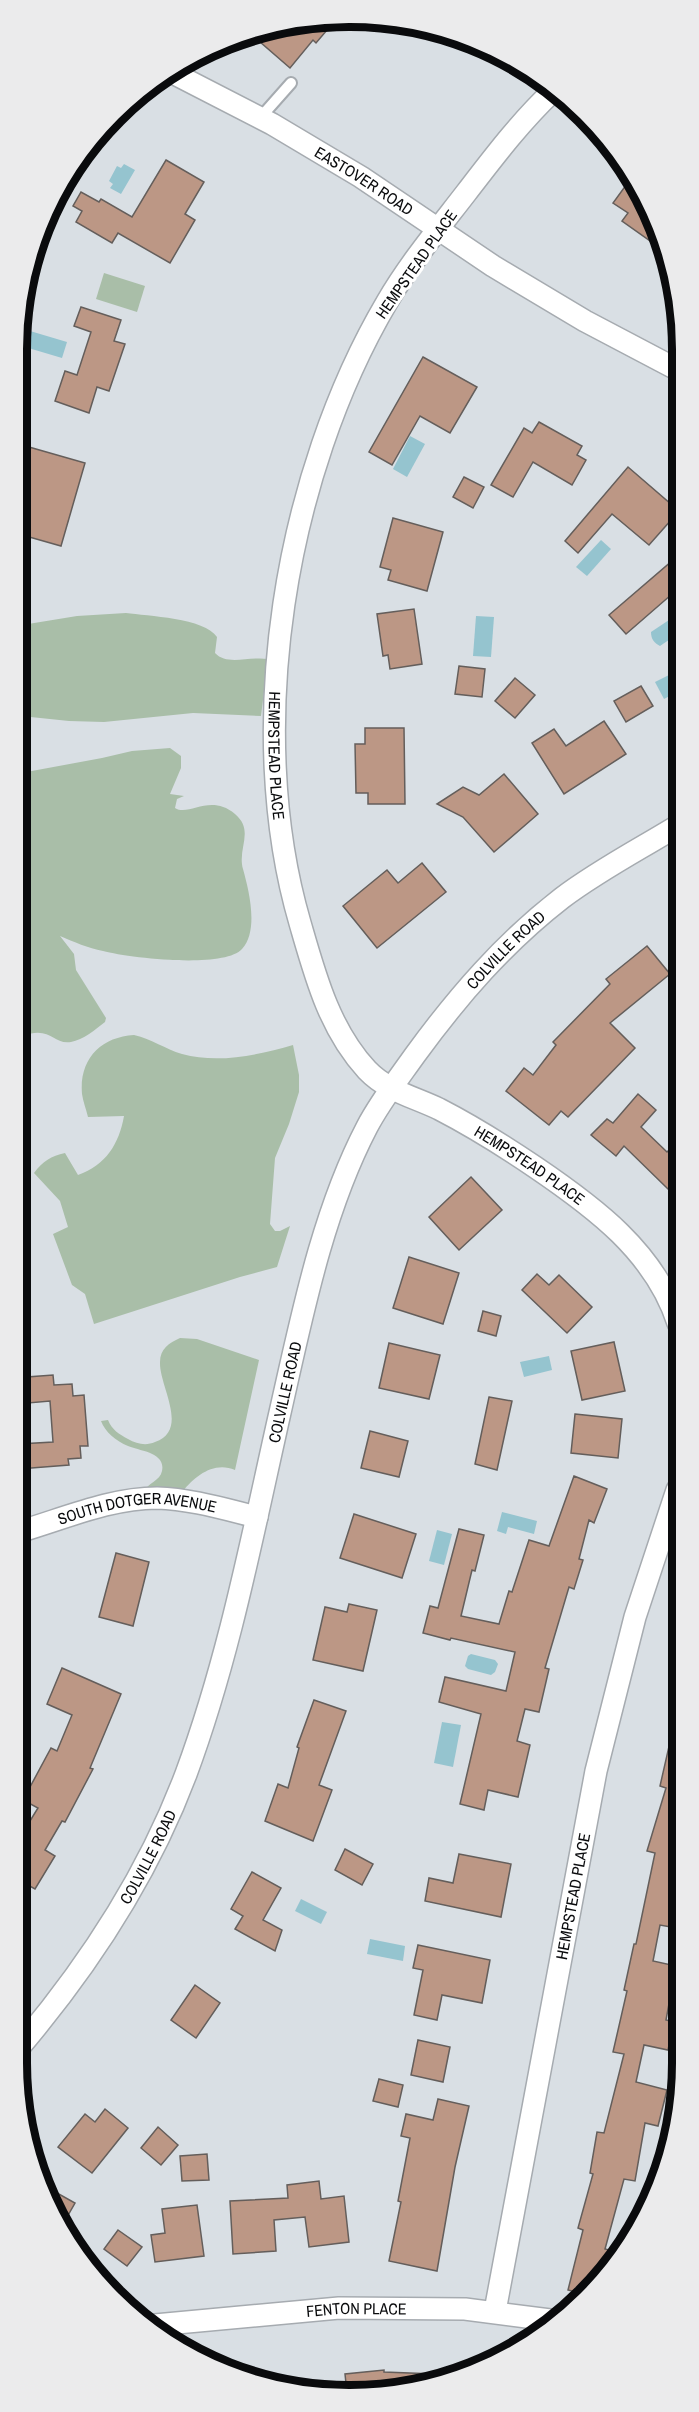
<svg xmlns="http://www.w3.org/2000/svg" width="699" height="2412" viewBox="0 0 699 2412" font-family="'Archivo Narrow',sans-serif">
	<rect width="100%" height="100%" fill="#d9dfe4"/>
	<g fill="#a9bea8">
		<path d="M104,273l41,13 -8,26 -41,-13z"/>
		<path d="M126,613c21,3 79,5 91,24l-2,16c12,13 34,3 53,6l-7,57 -68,-3 -89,9 -35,-1 -48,-5 1,-91 55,-9z"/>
		<path d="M170,748l11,8v12l-11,26 14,2 -7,3 -2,9c14,9 35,-15 60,6 20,17 2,34 8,55 6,22 16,61 -1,80 -18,20 -113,9 -139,2 -15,-3 -29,-9 -43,-15l14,18 2,16 30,48 -1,4c-9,7 -22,18 -34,20 -19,3 -20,-18 -51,-5l1,-264 81,-15 30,-7z"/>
		<path d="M134,1035c18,4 31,14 48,19 36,10 76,1 111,-9l6,30v17l-10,32 -14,34 -5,66 5,7h5l10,-5 -13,41 -37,10 -146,47 -9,-30 -13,-9 -19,-51 15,-7 -8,-26 -26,-28c9,-12 17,-17 31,-20l13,22c28,-10 41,-31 46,-59l-36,1c-2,-8 -5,-16 -6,-23 -3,-35 19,-57 52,-59z"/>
		<path d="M180,1338l17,1 62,21 -24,110c-21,-9 -40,6 -52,21h-39c4,-8 16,-10 18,-20 4,-19 -23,-20 -34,-25 -12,-5 -23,-14 -27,-25l7,-1c4,10 11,14 20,19 9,5 18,7 27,3 35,-12 4,-56 5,-80 0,-13 9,-19 20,-24z"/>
	</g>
	<g fill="#95c4cf">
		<path d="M124,164l11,6 -14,24 -11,-6 3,-4 -4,-3 8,-15 4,2z"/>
		<path d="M30,331l37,11 -5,16 -37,-11z"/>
		<path d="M410,436l15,8 -18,33 -14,-8z"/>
		<path d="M601,540l10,9 -24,27 -11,-9z"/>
		<path d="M476,616l18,1 -3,40 -18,-1z"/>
		<path d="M675,616l4,1v16l-19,13c-6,-3 -9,-7 -9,-14z"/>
		<path d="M679,670v21l-15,8 -9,-17z"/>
		<path d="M549,1356l3,14 -28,7 -4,-15z"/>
		<path d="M502,1512l35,9 -3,13 -26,-7 -2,7 -9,-3z"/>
		<path d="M437,1530l15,4 -8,31 -15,-4z"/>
		<path d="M471,1654l24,6 3,4 -3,8 -4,3 -23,-6 -3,-3 3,-10z"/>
		<path d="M442,1722l19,3 -8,42 -19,-4z"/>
		<path d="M301,1899l26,13 -6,12 -26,-13z"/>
		<path d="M370,1939l35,7 -2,15 -36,-7z"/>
	</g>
	<g fill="#bc9785" stroke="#645e5b" stroke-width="1.5">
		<path d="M284,23h49l-17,20 -3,-3 -23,28 -37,-32z"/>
		<path d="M166,160l38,22 -19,32 10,6 -25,43 -52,-30 -6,10 -36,-21 6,-11 -9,-5 8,-14 18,10 2,-3 31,18z"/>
		<path d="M629,181l10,7 9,15 15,47 -41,-29 6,-8 -15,-10z"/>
		<path d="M81,307l40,13 -7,21 11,3 -16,47 -12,-4 -8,26 -34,-12 10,-30 12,4 14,-43 -17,-6z"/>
		<path d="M423,357l54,30 -27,46 -30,-17 -28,49 -23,-13z"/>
		<path d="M539,422l43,24 -5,9 9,5 -14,25 -39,-23 -20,35 -22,-12 33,-57 8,5z"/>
		<path d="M29,447l56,16 -24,83 -39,-11v-63z"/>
		<path d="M628,467l51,44 -30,34 -37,-31 -34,39 -13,-12z"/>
		<path d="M464,477l20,10 -11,21 -20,-11z"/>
		<path d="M393,518l50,14 -16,59 -39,-11 3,-10 -11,-3z"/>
		<path d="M679,555v33l-53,46 -17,-19z"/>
		<path d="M414,609l8,55 -32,5 -2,-14 -5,1 -6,-42z"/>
		<path d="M459,666l26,3 -3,28 -27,-3z"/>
		<path d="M515,678l20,17 -20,23 -20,-17z"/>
		<path d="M641,686l12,20 -27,16 -12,-21z"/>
		<path d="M604,721l22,33 -62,40 -32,-51 22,-14 12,17z"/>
		<path d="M365,728h39l1,76h-37v-11h-12l-1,-49h10z"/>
		<path d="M504,774l34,40 -44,38 -31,-35 -26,-13 26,-17 16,8z"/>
		<path d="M422,863l24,29 -69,56 -34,-42 44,-36 11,13z"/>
		<path d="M647,946l23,28 -60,49 25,25 -67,69 -7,-6 -12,14 -43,-34 18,-23 9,7 23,-30 -3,-3 57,-58 -4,-5z"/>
		<path d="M638,1094l18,16 -15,17 26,25 11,-11v38l-10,10 -44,-43 -8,10 -25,-21 16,-16 6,4z"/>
		<path d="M471,1177l31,33 -43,40 -30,-33z"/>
		<path d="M409,1257l50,16 -16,51 -50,-16z"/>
		<path d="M537,1274l12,11 10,-10 33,32 -25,26 -45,-43z"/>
		<path d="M483,1311l18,5 -5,20 -18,-5z"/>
		<path d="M614,1342l11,49 -43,9 -11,-49z"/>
		<path d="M389,1343l51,12 -11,44 -50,-11z"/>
		<path d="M53,1375l1,10 18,-1 1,12 11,-1 4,51h-8l1,12 -13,1 1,6 -50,4v-25l34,-2 -3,-41 -22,2 -1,-26z"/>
		<path d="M489,1397l23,4 -15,69 -22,-6z"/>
		<path d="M575,1414l47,5 -4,39 -47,-5z"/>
		<path d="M370,1431l38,10 -9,36 -38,-9z"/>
		<path d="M574,1476l33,13 -13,34 -5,-3 -10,39 4,1 -9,29 -5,-2 -24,81 4,1 -10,43 -14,-3 -8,32 13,4 -12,52 -30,-7 -4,20 -24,-6 21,-90 -42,-12 6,-25 61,14 9,-39 -64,-14 -1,2 -27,-7 7,-27 8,2 21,-79 25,6 -9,36 -3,-1 -11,46 38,8 10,-33 3,1 17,-52 20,6z"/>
		<path d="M354,1514l62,20 -14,44 -62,-20z"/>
		<path d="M116,1553l33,9 -16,64 -34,-9z"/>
		<path d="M349,1604l28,6 -14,61 -50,-11 12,-53 22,5z"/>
		<path d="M62,1668l59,26 -31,74 3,1 -28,53 -3,-1 -17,29 10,6 -20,33 -18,-10v-37l21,-34 -15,-8 28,-52 6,3 15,-36 -25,-11z"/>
		<path d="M314,1700l32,11 -27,74 13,5 -19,51 -48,-20 13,-37 10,4 11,-40 -2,-1z"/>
		<path d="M670,1742l7,1v185l-17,-3 -7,36 23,5 -10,54 8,2 -6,28 -24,-5 -8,37 31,8 -9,36 -13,-3 -10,58 -11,-2 -19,70 16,4 -38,41 -15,-4 15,-60 -5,-2 15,-54 -3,-1 7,-41 7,1 20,-79 -11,-2 14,-61 -3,-1 10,-46h2l19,-91 -8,-2 19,-63 -6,-2z"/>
		<path d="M345,1849l28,15 -11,21 -27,-15z"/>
		<path d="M459,1854l52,10 -10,53 -76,-16 4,-23 24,5z"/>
		<path d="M252,1872l29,16 -18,32 19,10 -7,21 -40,-22 8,-13 -12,-7z"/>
		<path d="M418,1945l72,15 -8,43 -40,-8 -5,25 -23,-5 9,-45 -10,-2z"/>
		<path d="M195,1985l25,18 -24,35 -25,-18z"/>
		<path d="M418,2040l32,7 -7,35 -32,-7z"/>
		<path d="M379,2079l24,6 -5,22 -25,-6z"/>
		<path d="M438,2099l31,7 -14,61 -18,104 -48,-10 12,-59 -3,-1 12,-63 -9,-2 5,-22 27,6z"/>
		<path d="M105,2109l23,19 -36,45 -34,-26 27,-33 10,8z"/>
		<path d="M158,2127l20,18 -17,20 -20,-17z"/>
		<path d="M207,2154l2,26 -27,1 -2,-25z"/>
		<path d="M319,2181l2,18 23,-3 5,46 -40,5 -4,-30 -31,3 2,31 -43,3 -3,-53 58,-3 -1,-13z"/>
		<path d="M41,2184l34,19 -12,21 -21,-34z"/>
		<path d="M197,2205l7,51 -49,6 -4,-27 14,-2 -3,-24z"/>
		<path d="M118,2230l24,17 -15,19 -23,-17z"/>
		<path d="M384,2370v2l51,2 1,10 -89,9 -2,-19z"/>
	</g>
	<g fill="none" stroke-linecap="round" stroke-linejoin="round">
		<defs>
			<path id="service" d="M260,118l31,-35"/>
			<g id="minor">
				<path id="s1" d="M169,71l103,53 89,53 132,89 92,55 95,50"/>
				<path id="s2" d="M553,91c-33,31 -60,67 -87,102 -27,35 -57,71 -79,109 -102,173 -144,426 -87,621 15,52 29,106 67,147 20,21 47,27 72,39 33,17 65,37 96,58 59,40 120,85 143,156"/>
				<path id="s3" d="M18,1532c45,-13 92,-34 139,-34 34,1 67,11 100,19"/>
				<path id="s4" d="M17,2050c70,-82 131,-175 169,-276 43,-116 66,-237 93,-357 22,-96 42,-202 88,-290 13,-25 31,-48 48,-72 43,-59 89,-112 147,-157 37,-28 78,-49 117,-73"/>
				<path id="s5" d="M495,2311l101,-540 39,-154 42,-127"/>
				<path id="s6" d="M155,2325l184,-17 126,1 93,12"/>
			</g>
		</defs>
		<use href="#service" stroke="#a6abb0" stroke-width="14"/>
		<use href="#minor" stroke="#a6abb0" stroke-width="24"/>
		<use href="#service" stroke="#fff" stroke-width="10"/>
		<use href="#minor" stroke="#fff" stroke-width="21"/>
	</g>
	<g text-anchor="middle" stroke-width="6" stroke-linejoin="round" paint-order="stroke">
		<g font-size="16" fill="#0a0b0d" stroke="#fff">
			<text dy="6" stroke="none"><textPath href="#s1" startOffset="224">EASTOVER ROAD</textPath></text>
			<text transform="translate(416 264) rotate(-55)" y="6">HEMPSTEAD PLACE</text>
			<text dy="6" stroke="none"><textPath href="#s2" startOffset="742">HEMPSTEAD PLACE</textPath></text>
			<text dy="6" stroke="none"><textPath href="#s4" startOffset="1224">COLVILLE ROAD</textPath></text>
			<text dy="6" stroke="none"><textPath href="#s2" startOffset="1264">HEMPSTEAD PLACE</textPath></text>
			<text dy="6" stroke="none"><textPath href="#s4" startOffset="720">COLVILLE ROAD</textPath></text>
			<text dy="6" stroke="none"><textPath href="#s3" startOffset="123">SOUTH DOTGER AVENUE</textPath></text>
			<text dy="6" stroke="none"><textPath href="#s4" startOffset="234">COLVILLE ROAD</textPath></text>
			<text dy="6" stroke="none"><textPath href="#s5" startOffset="422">HEMPSTEAD PLACE</textPath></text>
			<text dy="6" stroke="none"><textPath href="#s6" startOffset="202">FENTON PLACE</textPath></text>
		</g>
	</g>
	<path d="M0 0H699V2412H0ZM349 27H350A322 322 0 0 1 672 349V2063A322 322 0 0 1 350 2385H349A322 322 0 0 1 27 2063V349A322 322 0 0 1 349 27Z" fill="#ebebec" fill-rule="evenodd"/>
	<path fill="none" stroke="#0a0b0d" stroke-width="8" d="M349 27H350A322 322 0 0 1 672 349V2063A322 322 0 0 1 350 2385H349A322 322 0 0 1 27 2063V349A322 322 0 0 1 349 27Z"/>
</svg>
